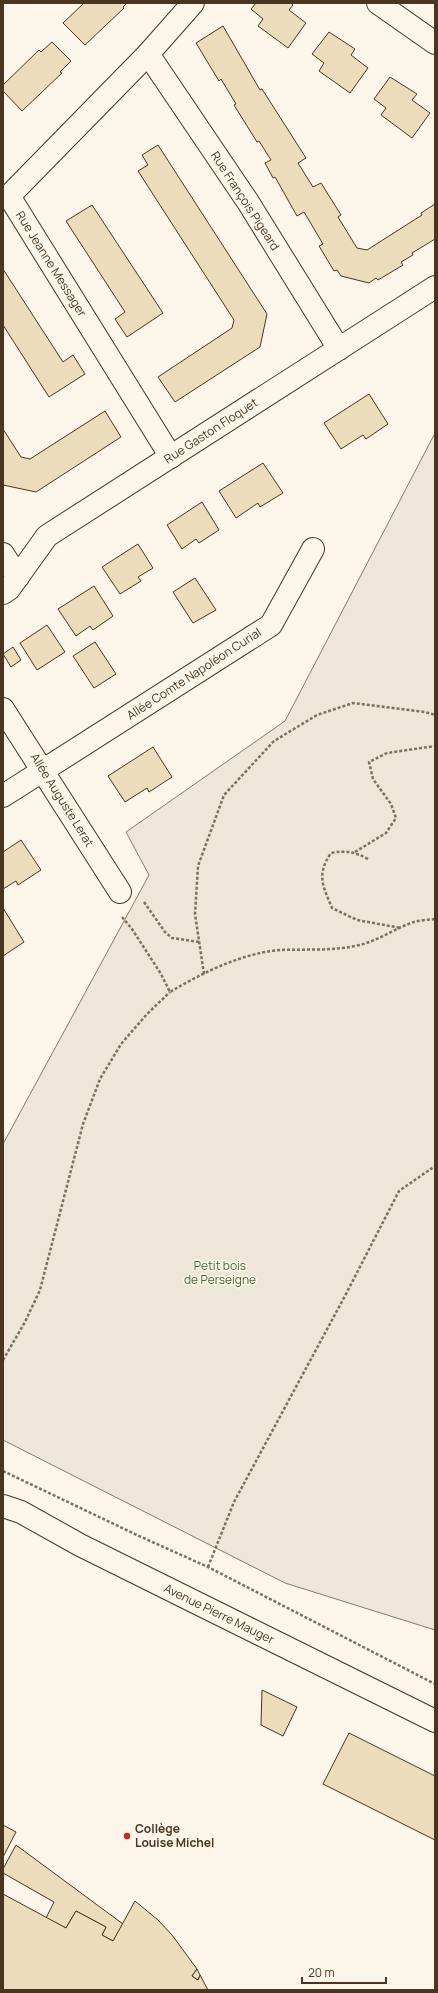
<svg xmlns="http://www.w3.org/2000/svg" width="438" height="1993" viewBox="0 0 438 1993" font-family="Manrope,sans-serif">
	<rect width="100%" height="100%" fill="#fbf6e9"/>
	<path fill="#ede6d9" stroke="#887966" d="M435,433v1197l-150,-47 -282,-143v-296l146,-269 -23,-43 159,-111z"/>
	<g fill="#ecdcbc" stroke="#4a3520">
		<path d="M84,3h43l-4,4 1,1 -39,37 -22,-22z"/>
		<path d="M256,3h35l2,2 -4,5 17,13 -18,25 -30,-22 5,-7 -12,-10z"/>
		<path d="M223,26l37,64 2,-1 44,69 -8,5 15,24 8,-4 20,32 -3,2 19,31 10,2 55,-35 -1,-2 14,-9v35l-23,14 1,2 -12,7 2,3 -25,15 -2,-2 -7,5 -28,-7 -4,-6 -3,1 -15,-25 4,-2 -19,-32 -7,4 -22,-39 -2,1 -8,-15 6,-3 -12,-19 -2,1 -23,-37 2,-1 -15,-25 -2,2 -23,-38z"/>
		<path d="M329,32l26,17 -4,6 17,13 -18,25 -31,-22 5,-8 -12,-9z"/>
		<path d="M52,42l19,19 -11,11 2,1 -40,38 -19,-20v-6l36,-35 2,2z"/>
		<path d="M390,77l27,17 -5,6 18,13 -18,25 -31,-23 5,-7 -12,-9z"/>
		<path d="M158,145l109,169 -7,33 -85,55 -17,-25 74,-49 2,-8 -96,-149 10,-6 -6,-10z"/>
		<path d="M92,205l71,108 -36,24 -12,-18 10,-7 -59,-91z"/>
		<path d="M3,269l60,93 10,-7 12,19 -36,23 -46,-72z"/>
		<path d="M369,394l19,30 -22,15 -3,-4 -22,14 -17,-26z"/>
		<path d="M105,411l16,26 -85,55 -33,-7v-56l18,28 9,2z"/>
		<path d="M263,463l20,30 -23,14 -2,-4 -22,15 -17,-27z"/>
		<path d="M202,502l17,28 -20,13 -3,-4 -14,10 -15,-24z"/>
		<path d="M138,544l15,24 -15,9 3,4 -21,13 -18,-27z"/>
		<path d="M195,578l21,32 -23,13 -20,-31z"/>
		<path d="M94,586l19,30 -20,14 -3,-4 -14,10 -18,-27z"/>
		<path d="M47,625l18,27 -28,18 -17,-27z"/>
		<path d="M95,642l21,32 -22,14 -21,-32z"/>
		<path d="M13,647l8,13 -10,7 -8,-13z"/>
		<path d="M153,747l19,30 -23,15 -2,-4 -22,14 -17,-26z"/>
		<path d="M21,840l20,30 -23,15 -2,-4 -13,8v-37z"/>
		<path d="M3,908l21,34 -21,14z"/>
		<path d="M262,1690l35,17 -14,29 -22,-11z"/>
		<path d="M349,1733l86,43v64l-112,-56z"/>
		<path d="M3,1825l13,7 -13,25z"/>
		<path d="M16,1845l107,79 -10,17 -11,-6 4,-8 -30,-16 -10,17 -20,-10 8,-16 -51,-29v-4z"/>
		<path d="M3,1894l63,34 10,-17 30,16 -4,8 11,6 22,-40 23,19 14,15 25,34 -5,7 6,4 2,-5 8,15h-205z"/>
		<path d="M197,1969l3,6 -2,5 -6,-4z"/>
	</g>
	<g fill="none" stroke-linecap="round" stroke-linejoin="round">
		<defs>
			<g id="street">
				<path d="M378,3l57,40"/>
				<path d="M148,54l100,148 91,147"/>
				<path d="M171,457l-162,-261 139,-142 45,-51"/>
				<path d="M3,554l15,23"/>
				<path d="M3,593l6,-4 38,-53 388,-249"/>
				<path d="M3,709l117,183"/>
				<path d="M3,796l268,-171 42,-76"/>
				<path d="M3,1506l18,6 59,33 355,176"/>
			</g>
		</defs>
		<use href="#street" stroke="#4a3520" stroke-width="24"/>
		<g stroke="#7f6f5c" stroke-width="2.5" stroke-dasharray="3 2" stroke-linecap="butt">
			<path d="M355,852l31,-19 10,-15 -5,-14 -18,-25 -4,-17 18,-9 48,-7"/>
			<path d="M368,859c-13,-7 -22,-9 -37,-6 -15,22 -8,33 1,55l25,12 44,8"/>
			<path d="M144,902l21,30 7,6 27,4"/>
			<path d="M122,917l10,12 29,45 9,18c32,-19 72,-39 110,-42 25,-1 50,1 75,-4 22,-4 38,-17 59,-24 6,-2 14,-2 21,-3"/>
			<path d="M204,974l-9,-60 3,-48 26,-71 50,-54 43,-26 36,-12 72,9 10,3"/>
			<path d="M3,1360l22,-38 15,-32 43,-166 17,-45 21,-35 26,-30 23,-22"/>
			<path d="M3,1471l136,65 69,31 227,117"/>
			<path d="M208,1567l26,-65 112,-208 53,-103 36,-25"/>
		</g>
		<use href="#street" stroke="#fbf6e9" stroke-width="22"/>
	</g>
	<circle fill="#c62828" stroke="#fbf6e9" stroke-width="1.5" cx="127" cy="1836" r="4"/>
	<g text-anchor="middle" stroke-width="3" stroke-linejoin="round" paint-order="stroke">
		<g font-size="12" fill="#4a3520" stroke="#fbf6e9">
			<text transform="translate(245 201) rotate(57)" y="4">Rue François Pigeard</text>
			<text transform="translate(51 264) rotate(58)" y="4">Rue Jeanne Messager</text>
			<text transform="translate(211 431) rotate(-33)" y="4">Rue Gaston Floquet</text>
			<text transform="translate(194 674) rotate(-33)" y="4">Allée Comte Napoléon Curial</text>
			<text transform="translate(62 800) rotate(58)" y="4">Allée Auguste Lerat</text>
			<text transform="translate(219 1614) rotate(26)" y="4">Avenue Pierre Mauger</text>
		</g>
		<g font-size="12" fill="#436837" stroke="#fbf6e9">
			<text x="220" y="1270">Petit bois<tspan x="220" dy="14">de Perseigne</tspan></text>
		</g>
		<g font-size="12" font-weight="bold" fill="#4a3520" stroke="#fbf6e9" text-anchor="start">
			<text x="135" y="1833">Collège<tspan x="135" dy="14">Louise Michel</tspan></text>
		</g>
	</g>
	<rect width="438" height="1993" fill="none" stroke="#4a3520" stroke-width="8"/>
	<path d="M302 1977v6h84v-6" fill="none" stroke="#4a3520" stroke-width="2"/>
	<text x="308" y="1977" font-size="12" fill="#4a3520" stroke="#fbf6e9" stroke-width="3" paint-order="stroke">20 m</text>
</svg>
